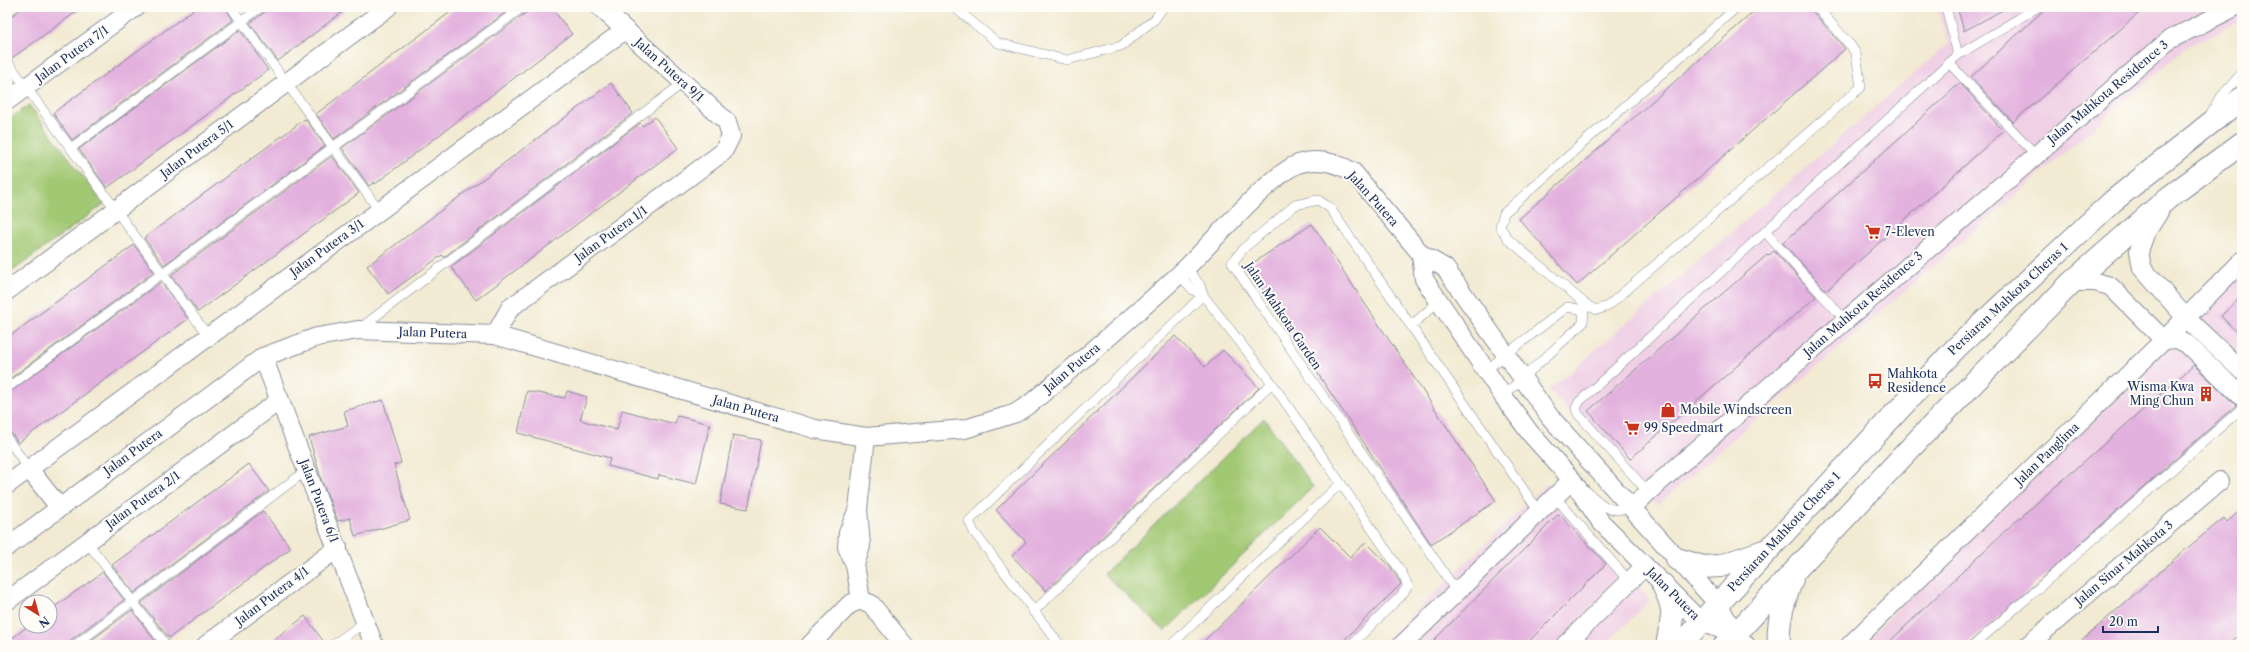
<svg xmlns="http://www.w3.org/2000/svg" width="2249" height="652" viewBox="0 0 2249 652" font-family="'Libre Caslon Text',serif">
	<rect width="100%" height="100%" fill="#fdfcf7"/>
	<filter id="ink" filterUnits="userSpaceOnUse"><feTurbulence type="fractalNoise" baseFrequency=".025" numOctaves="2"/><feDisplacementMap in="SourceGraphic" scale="8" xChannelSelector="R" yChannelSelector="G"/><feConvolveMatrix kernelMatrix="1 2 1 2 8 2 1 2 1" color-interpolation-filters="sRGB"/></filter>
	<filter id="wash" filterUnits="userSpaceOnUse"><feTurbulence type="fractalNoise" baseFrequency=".012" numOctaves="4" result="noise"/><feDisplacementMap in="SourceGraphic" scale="16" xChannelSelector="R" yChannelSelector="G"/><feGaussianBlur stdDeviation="0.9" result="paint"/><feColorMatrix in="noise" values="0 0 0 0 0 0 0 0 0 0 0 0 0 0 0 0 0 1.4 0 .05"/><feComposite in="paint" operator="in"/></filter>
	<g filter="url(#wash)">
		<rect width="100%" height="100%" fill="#f2ead2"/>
		<g fill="#f0d0e5">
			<path d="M1936,7h306v13l-55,27 -530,458 -109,-116 19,-14 382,-332z"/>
			<path d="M2242,271v129l-275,245h-106z"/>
			<path d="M1548,483l102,117 -45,45h-224z"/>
		</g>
		<g fill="#a1c872" stroke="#5e7c68">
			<path d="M29,105l75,99 -97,71v-154z"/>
			<path d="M1264,418l49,69 -148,144 -61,-57z"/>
		</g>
		<g id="blocks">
			<g fill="#e3b1de">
				<path d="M24,7h59l-71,51 -5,-3v-36z"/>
				<path d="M197,7h28l8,13 -161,120 -19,-27z"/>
				<path d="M267,7h82l-71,54 -28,-38 15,-11z"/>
				<path d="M457,7h56l-179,132 -18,-25z"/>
				<path d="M529,7h22l21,27 -197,150 -1,-2 -5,4 -27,-38 185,-136z"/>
				<path d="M1759,7h50l36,42 -268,236 -58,-66z"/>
				<path d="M1957,7h51l-44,24z"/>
				<path d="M2047,7h99l-133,115 -42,-45z"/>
				<path d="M240,30l28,40 -161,118 -28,-39z"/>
				<path d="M611,83l22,30 -189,144 -2,-2 -54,39 -21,-28z"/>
				<path d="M1960,83l43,48 -176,159 -2,-1 -42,-46z"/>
				<path d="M655,117l23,31 -202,152 -25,-33 189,-144 3,3z"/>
				<path d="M305,119l20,27 -161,119 -20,-27z"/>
				<path d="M332,156l27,37 -161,119 -27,-37z"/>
				<path d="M1312,224l184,277 -65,43 -184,-277z"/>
				<path d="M134,245l20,27 -147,109v-43z"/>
				<path d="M1774,251l42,46 -186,162 -42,-48 180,-157 1,1z"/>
				<path d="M161,282l27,37 -170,124 -6,-9 -5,-2v-38z"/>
				<path d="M2242,296v42l-21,-22z"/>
				<path d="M1175,336l30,31 18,-17 36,38 -213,203 -34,-35 14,-14 -30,-32z"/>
				<path d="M2194,365l42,40 -269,240h-81l120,-115z"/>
				<path d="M527,391l38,7 2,-7 20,6 -7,23 37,10 5,-20 53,14 2,-8 33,8 -14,60 -37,-9 -1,4 -50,-13 2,-8 -92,-25z"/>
				<path d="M383,400l18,63 -7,2 16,55 -55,16 -5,-18 -12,3 -16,-39 -13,-45 39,-11 -4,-15z"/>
				<path d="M733,435l28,5 -13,69 -28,-5z"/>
				<path d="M249,464l20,27 -135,102 -22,-28z"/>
				<path d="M2242,509v124l-15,12h-150l103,-91 44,-36 3,4z"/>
				<path d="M263,511l28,37 -122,90 -28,-35z"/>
				<path d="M1559,514l47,50 -81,81h-96z"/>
				<path d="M1320,527l30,30 16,-15 24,24 11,18 -62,61h-139z"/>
				<path d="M103,572l21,28 -53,40 -2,5h-62v-3l21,-16h22v-16z"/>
				<path d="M132,610l26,35h-73z"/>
				<path d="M305,616l21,29h-60l26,-19z"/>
			</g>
		</g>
	</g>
	<g filter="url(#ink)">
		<use href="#blocks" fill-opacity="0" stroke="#868c98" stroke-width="1"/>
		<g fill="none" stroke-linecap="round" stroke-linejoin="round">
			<defs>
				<g id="service">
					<path d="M231,7l148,203"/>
					<path d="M954,7l44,36 69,17 54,-14 34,-27 8,-12"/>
					<path d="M1737,7l-233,206 -4,14 9,13 79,66 9,4 11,-4 253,-219 -5,-33 -5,-8 -34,-39"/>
					<path d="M1946,7l12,48"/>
					<path d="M7,61l201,275"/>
					<path d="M1949,63l86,91"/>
					<path d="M2210,115l9,-16 23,-26"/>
					<path d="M71,148l190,-141"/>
					<path d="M1765,232l80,88"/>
					<path d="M1186,267l14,18 3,10 69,88 130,190 6,13 -8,11 -49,48"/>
					<path d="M1179,274l14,16 10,5"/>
					<path d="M1412,325l27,-24"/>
					<path d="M359,329l324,-246"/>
					<path d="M1486,370l81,-63 17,3"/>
					<path d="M7,388l516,-381"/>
					<path d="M1503,396l80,-73 1,-13 4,-4"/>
					<path d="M7,438l22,31"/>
					<path d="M1586,491c20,16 20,22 46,17"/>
					<path d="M1648,492l-70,-78 -2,-6 3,-6 379,-347 80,-48"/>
					<path d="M1555,497l74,84"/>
					<path d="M87,542l79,103"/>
					<path d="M1457,592l-225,-329 12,-15 51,-43 23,-5 12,8 209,304"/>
					<path d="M1033,612l239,-229"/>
					<path d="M75,645l232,-175"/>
					<path d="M333,645l32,-23"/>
					<path d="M1060,645l-86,-113 -5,-11 234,-226"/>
					<path d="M1171,645l170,-162"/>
					<path d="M1974,645l268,-237"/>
				</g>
				<g id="minor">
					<path d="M7,101l129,-94"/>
					<path d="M2159,212l-14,22 -6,17 3,17 44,50 56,53"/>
					<path d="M1421,254l3,25 79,117 27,37 42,47 29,42 100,100 34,12"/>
					<path d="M2072,282h23l15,4 54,54 13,-1 10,5 55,53"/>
					<path d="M7,291l381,-284"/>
					<path d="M495,335l15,-27 213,-156 8,-16 -4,-14 -127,-115"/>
					<path d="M263,357l111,288"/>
					<path d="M29,469l30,38"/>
					<path d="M7,485l618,-455"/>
					<path d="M1632,508l16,-16 521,-452 66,-33"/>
					<path d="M857,511l-9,22 -1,14 8,18 6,35"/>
					<path d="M7,547l256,-190 54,-20 41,-7 137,5 320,94 51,8 99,-8 51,-16 15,-10c52,-44 105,-88 155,-135 23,-22 89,-99 115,-105 19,-5 36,0 52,9l68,82 24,14 105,149 168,187 17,30 11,11"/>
					<path d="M855,565l6,-19 -3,-37 8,-72"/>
					<path d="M861,600l10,4 33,41"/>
					<path d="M7,601l273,-201"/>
					<path d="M206,645l132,-97"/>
					<path d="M810,645l40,-41 11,-4"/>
					<path d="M1402,645l170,-165"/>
					<path d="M1565,645l80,-79"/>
					<path d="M1850,645l314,-305 78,-79"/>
					<path d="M2028,645l192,-164"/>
				</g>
				<g id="secondary">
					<path d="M1677,559l26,8 17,-1 44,-15"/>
					<path d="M1663,585c14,28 9,31 4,60"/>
					<path d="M1680,645l276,-297 157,-147 129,-103"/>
					<path d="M1725,645l194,-206 153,-157 96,-84 74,-55"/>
					<path d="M1779,645c-2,-24 5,-44 13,-66"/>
				</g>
			</defs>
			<use href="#service" stroke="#868c98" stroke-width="10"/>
			<use href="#minor" stroke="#868c98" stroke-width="20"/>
			<use href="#secondary" stroke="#868c98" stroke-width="24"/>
			<use href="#service" stroke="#fff" stroke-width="9"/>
			<use href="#minor" stroke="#fff" stroke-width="18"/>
			<use href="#secondary" stroke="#fff" stroke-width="22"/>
		</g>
	</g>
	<defs>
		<symbol id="supermarket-bare" viewBox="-9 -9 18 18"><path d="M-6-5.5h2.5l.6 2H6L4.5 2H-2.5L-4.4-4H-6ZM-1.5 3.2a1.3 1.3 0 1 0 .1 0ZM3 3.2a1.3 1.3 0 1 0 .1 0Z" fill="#c8321e" stroke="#fdfcf7" stroke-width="2.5" paint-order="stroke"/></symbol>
		<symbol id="bus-bare" viewBox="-9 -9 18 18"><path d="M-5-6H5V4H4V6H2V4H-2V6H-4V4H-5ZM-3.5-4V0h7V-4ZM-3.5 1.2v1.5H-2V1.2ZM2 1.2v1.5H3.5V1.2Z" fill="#c8321e" stroke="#fdfcf7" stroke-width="2.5" paint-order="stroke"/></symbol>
		<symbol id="building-bare" viewBox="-9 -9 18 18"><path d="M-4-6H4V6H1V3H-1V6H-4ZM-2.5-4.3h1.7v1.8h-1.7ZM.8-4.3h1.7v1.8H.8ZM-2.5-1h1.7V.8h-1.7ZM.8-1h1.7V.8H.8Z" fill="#c8321e" stroke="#fdfcf7" stroke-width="2.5" paint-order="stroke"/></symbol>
		<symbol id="shop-bare" viewBox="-9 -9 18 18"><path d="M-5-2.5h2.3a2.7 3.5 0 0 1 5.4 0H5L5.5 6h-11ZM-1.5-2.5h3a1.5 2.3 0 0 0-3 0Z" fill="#c8321e" stroke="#fdfcf7" stroke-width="2.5" paint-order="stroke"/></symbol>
	</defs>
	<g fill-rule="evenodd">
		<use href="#supermarket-bare" x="1862" y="221" width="22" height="22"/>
		<use href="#bus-bare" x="1864" y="370" width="22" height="22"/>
		<use href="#building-bare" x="2195" y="383" width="22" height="22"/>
		<use href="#shop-bare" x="1657" y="399" width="22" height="22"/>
		<use href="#supermarket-bare" x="1621" y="417" width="22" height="22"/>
	</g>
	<g text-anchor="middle" stroke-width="4" stroke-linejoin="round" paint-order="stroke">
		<g font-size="12" fill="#1b2f5e" stroke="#fdfcf7">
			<text transform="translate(72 54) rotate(-36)" y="4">Jalan Putera 7/1</text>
			<text transform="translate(669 70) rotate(42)" y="4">Jalan Putera 9/1</text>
			<text transform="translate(2108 92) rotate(-40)" y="4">Jalan Mahkota Residence 3</text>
			<text transform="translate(197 149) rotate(-37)" y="4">Jalan Putera 5/1</text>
			<text transform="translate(1373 199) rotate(48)" y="4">Jalan Putera</text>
			<text transform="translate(611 234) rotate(-36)" y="4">Jalan Putera 1/1</text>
			<text transform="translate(327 248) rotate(-36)" y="4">Jalan Putera 3/1</text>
			<text transform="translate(2008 299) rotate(-43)" y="4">Persiaran Mahkota Cheras 1</text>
			<text transform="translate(1863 304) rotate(-41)" y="4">Jalan Mahkota Residence 3</text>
			<text transform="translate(1283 316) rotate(56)" y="4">Jalan Mahkota Garden</text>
			<text transform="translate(433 333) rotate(2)" y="4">Jalan Putera</text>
			<text transform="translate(1072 368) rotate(-40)" y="4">Jalan Putera</text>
			<text transform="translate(746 409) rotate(16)" y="4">Jalan Putera</text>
			<text transform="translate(133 452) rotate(-36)" y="4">Jalan Putera</text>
			<text transform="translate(2047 454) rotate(-44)" y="4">Jalan Panglima</text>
			<text transform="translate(143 500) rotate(-36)" y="4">Jalan Putera 2/1</text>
			<text transform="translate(319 501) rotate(69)" y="4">Jalan Putera 6/1</text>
			<text transform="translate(1784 532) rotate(-47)" y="4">Persiaran Mahkota Cheras 1</text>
			<text transform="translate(2124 563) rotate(-40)" y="4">Jalan Sinar Mahkota 3</text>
			<text transform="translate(1673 594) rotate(45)" y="4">Jalan Putera</text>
			<text transform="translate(272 596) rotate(-37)" y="4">Jalan Putera 4/1</text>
		</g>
		<g font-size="12" fill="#1b2f5e" stroke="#fdfcf7" text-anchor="start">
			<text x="1885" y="236">7-Eleven</text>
			<text x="1887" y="378">Mahkota<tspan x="1887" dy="14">Residence</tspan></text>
			<text x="2194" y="391" text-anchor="end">Wisma Kwa<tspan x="2194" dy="14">Ming Chun</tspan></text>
			<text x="1680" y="414">Mobile Windscreen</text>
			<text x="1644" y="432">99 Speedmart</text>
		</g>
	</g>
	<rect width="2249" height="652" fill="none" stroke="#fdfcf7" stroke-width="24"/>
	<g transform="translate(38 614) rotate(143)"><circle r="19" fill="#fdfcf7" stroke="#a3aaba"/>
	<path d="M0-3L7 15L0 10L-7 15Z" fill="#c8321e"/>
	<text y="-6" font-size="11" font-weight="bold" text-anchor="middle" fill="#1b2f5e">N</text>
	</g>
	<path d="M2103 626v6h55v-6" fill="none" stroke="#1b2f5e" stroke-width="2"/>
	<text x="2109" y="626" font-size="12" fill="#1b2f5e" stroke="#fdfcf7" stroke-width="3" paint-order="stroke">20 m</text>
</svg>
